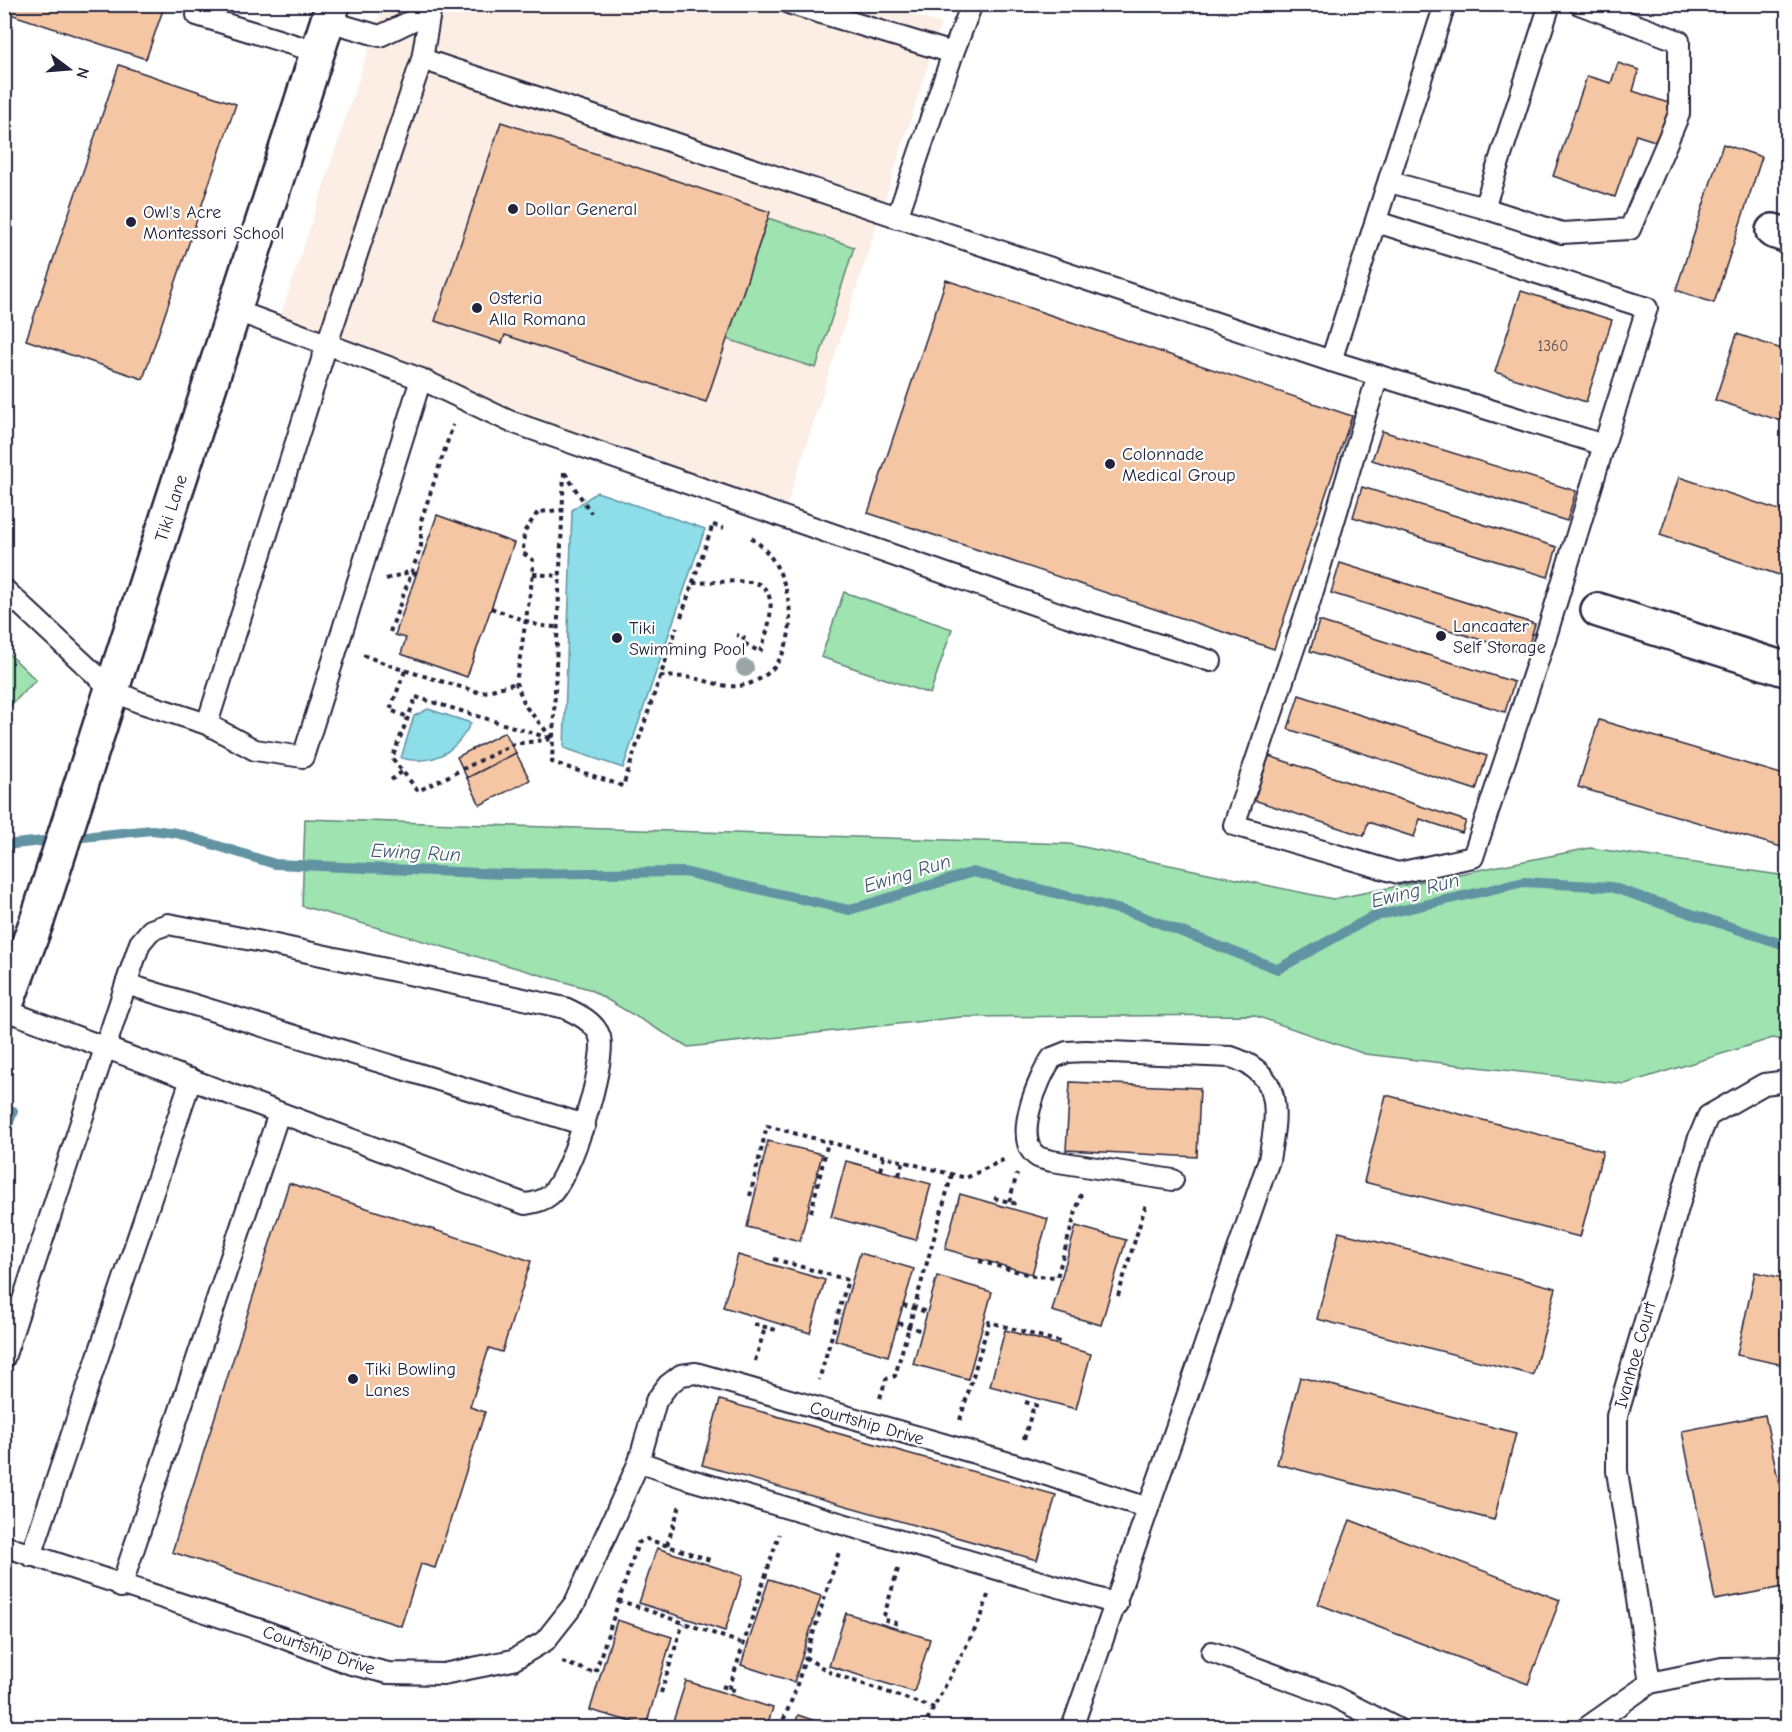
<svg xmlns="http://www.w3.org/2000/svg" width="1792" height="1732" viewBox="0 0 1792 1732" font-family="'Comic Neue',sans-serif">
	<rect width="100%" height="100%" fill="#fff"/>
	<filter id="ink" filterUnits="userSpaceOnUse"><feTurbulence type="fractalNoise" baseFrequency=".0167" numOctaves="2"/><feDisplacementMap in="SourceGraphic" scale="12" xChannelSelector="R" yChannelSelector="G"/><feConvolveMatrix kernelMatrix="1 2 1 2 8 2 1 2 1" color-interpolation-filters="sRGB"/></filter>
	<g filter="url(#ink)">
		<path fill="#fceee4" d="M882,4l59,20 -154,481 -512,-172 108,-328z"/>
		<g fill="#9ee3b0" stroke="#608276" stroke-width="1.5">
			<path d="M768,218l86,29 -38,121 -89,-29z"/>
			<path d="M844,592l108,37 -22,65 -109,-37z"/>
			<path d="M4,649l32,31 -31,31h-1z"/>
			<path d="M305,819l764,25 264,55 257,-51 197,28v165l-14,-3 -148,46 -260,-30 -112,-39 -292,2 -273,30 -99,-58 -287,-83z"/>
		</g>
		<g fill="#8ddee8" stroke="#6293a3" stroke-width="1.5">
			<path d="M597,492l108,37 -82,239 -59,-20 8,-238z"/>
			<path d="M428,709l43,14c-15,29 -38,43 -70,35l13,-42z"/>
		</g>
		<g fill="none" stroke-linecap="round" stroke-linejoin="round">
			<g stroke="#6293a3" stroke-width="10">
				<path d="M4,845l148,-15 25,3 98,31 227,10 182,-2 165,38 124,-38 160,41 145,56 94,-52 152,-35 87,5 177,59"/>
				<path d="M4,1136l9,-25"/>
			</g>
		</g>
		<g fill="#f4c6a4" stroke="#22223b" stroke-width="1.5">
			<path d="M4,4h161l-19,55 -142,-47z"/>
			<path d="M1618,63l21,7 -6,21 44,15 -13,38 -28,-9 -21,62 -62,-21 34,-100 24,7z"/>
			<path d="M119,65l117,39 -93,275 -117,-39z"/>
			<path d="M501,122l269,90 -64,190 -201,-67 -3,8 -67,-22z"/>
			<path d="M1723,144l39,13 -48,146 -38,-13z"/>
			<path d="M946,280l406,136 -78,233 -406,-136z"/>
			<path d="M1521,291l91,29 -26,82 -91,-30z"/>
			<path d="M1737,334l51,17v72l-73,-23z"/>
			<path d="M1382,431l194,60 -9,30 -195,-61z"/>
			<path d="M1679,477l109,36v65l-128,-43z"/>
			<path d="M1362,487l195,60 -9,30 -195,-60z"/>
			<path d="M437,515l77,28 -47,134 -66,-23 5,-16 -11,-3z"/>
			<path d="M1340,563l195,61 -9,30 -195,-61z"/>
			<path d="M1319,621l195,61 -9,30 -195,-61z"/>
			<path d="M1299,695l188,61 -11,34 -188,-61z"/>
			<path d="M1599,720l189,56v73l-210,-62z"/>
			<path d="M505,732l11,21 -49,25 -10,-21z"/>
			<path d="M516,753l14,27 -50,25 -13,-27z"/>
			<path d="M1269,756l197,65 -4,12 -42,-14 -6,18 -46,-15 -4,14 -110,-36z"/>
			<path d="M1070,1082l130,6 -3,69 -131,-7z"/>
			<path d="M1386,1095l217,56 -23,86 -216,-55z"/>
			<path d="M768,1141l54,13 -22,87 -53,-14z"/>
			<path d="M846,1161l85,23 -15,56 -85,-23z"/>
			<path d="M289,1183l242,78 -29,91 -13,-4 -19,59 15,5 -50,156 -14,-4 -20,62 -229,-74z"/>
			<path d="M960,1194l88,25 -16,55 -87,-25z"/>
			<path d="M1076,1226l50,14 -25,85 -49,-14z"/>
			<path d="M1339,1232l217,56 -23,87 -216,-56z"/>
			<path d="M860,1253l54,16 -26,87 -53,-16z"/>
			<path d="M738,1255l87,25 -15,53 -87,-26z"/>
			<path d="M1755,1272l33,7v87l-51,-11z"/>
			<path d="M937,1276l55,16 -24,87 -55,-15z"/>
			<path d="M1005,1330l86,24 -15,55 -86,-23z"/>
			<path d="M1300,1377l216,56 -22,87 -217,-56z"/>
			<path d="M720,1400l336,95 -19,65 -335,-95z"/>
			<path d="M1765,1415l23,114v57l-73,14 -33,-169z"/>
			<path d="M1350,1520l210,80 -32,84 -210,-80z"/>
			<path d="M657,1548l86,28 -18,55 -86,-28z"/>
			<path d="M769,1579l52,17 -27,86 -53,-17z"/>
			<path d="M846,1613l84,26 -16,53 -85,-26z"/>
			<path d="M617,1620l55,17 -26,89 -56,-16z"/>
			<path d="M686,1681l87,27 -7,20h-95z"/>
			<path d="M798,1715l38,13h-42z"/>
		</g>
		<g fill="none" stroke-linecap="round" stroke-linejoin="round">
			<defs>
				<g id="lane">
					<path d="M791,4l162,49 19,-49"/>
					<path d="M197,15l120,37"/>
					<path d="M328,21l52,15 50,-24"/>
					<path d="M422,59l8,-47 -2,-8"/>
					<path d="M1390,182l94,26 78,25 68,-4 49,-115v-73l-100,-37"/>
					<path d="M1484,208l66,-204"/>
					<path d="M897,218l56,-165"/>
					<path d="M234,310l187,69 88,42 558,195 144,45"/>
					<path d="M1331,361l273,84 43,-137 -270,-86"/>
					<path d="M1378,375l-69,229 -75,221 164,48 75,-16 74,-224 57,-188"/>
					<path d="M4,589l108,101 27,12 68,22 48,26 48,7 118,-378"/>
					<path d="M207,724l120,-380 95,-285 909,302 114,-357"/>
					<path d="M126,984l459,141"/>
					<path d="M4,1358l122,-374 14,-41 11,-13 17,-6 89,17 308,67c13,6 30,14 35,29 7,25 -29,140 -50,158 -7,6 -16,8 -25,9 -174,-65 -347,-129 -520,-194"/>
					<path d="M639,1462l49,17 429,125"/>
					<path d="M4,1546l266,87 81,31 37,9 55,1 70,-14 32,-19 30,-38 64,-141 17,-61 12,-16 13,-10 15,-2 317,91 135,44"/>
					<path d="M31,1556l160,-477"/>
					<path d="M121,1587l158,-474"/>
					<path d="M1212,1652l121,44 63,32"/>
					<path d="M1650,1683l-33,-212v-55l81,-276 10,-24 56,-32 24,-3"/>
					<path d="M1072,1728l197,-568c8,-46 16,-86 -38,-103l-145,-6 -19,1 -15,6c-13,19 -41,82 -14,99 4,2 10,3 14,4l121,19"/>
					<path d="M1586,1728l64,-45 72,-15 66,-1"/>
				</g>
				<g id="street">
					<path d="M1773,231l15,5"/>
					<path d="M1598,610l190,60"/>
				</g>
				<path id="secondary" d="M4,1010l34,-92 295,-914"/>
			</defs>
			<use href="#lane" stroke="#22223b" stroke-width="24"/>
			<use href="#street" stroke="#22223b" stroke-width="38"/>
			<use href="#secondary" stroke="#22223b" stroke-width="38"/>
			<g stroke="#22223b" stroke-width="4" stroke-dasharray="4.5 4.5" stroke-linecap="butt">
				<path d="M564,472l-12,290 71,24 54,-159"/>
				<path d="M565,473l26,40"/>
				<path d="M713,525l11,3"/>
				<path d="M533,574l27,2"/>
				<path d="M386,579l23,-7 7,2"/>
				<path d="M693,583c19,0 39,-3 58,-1 33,4 16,52 9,70l-18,-10 2,-5 -7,-2"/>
				<path d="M491,608l49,18 17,1"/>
				<path d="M681,617l32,-93"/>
				<path d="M390,632l31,-86v-25l32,-96"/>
				<path d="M363,655l34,13 84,25 35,-10"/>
				<path d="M405,671l-15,39 18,7"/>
				<path d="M660,676c11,1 22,0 33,2 21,4 36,13 58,5 60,-23 44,-121 -3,-147"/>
				<path d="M416,697l136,42 -38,5 -96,47 -26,-33z"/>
				<path d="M552,738l-26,-31 -10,-24 17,-109v-14l-10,-7 1,-21 14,-20 24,-2"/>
				<path d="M391,780l12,-9"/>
				<path d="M880,1170l4,-13"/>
				<path d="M899,1175l4,-14"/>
				<path d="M750,1196l17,-70 199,52 39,-19"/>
				<path d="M994,1198l23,6"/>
				<path d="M1009,1202l8,-28"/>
				<path d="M811,1212l17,-70"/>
				<path d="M774,1259l74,21 -29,100"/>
				<path d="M979,1261l55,15 23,1 24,-83"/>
				<path d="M1118,1296l28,-92"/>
				<path d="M903,1305l24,7"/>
				<path d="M898,1323l24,8"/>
				<path d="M754,1324l22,6"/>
				<path d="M755,1361l10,-33"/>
				<path d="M880,1398l6,-19 9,-3 57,-202"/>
				<path d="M1025,1402l17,5"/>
				<path d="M960,1420l29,-98 71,20"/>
				<path d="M1024,1439l10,-34"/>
				<path d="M667,1545l13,-40"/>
				<path d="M898,1569l-15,50 16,5"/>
				<path d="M618,1600l126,44"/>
				<path d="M805,1657l26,16 103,35"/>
				<path d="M562,1662l33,11 43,-130 9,-4 63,21"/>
				<path d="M722,1686l17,6"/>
				<path d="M729,1689l50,-155"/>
				<path d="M661,1693l22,-70"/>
				<path d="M833,1722l17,6"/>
				<path d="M780,1728l13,-31 46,-145"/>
				<path d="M923,1728l58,-110 7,-23"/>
			</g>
			<use href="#lane" stroke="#fff" stroke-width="20"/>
			<use href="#street" stroke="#fff" stroke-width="33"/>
			<use href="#secondary" stroke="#fff" stroke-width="33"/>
		</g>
		<circle fill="#9aa5a6" cx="745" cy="668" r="9"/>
	</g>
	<g fill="#22223b" stroke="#fff" stroke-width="2">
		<circle cx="513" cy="209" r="6"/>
		<circle cx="131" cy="222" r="6"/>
		<circle cx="477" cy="308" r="6"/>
		<circle cx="1110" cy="464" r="6"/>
		<circle cx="1441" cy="636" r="6"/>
		<circle cx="617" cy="638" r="6"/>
		<circle cx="353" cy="1379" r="6"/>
	</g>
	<g text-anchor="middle" stroke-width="4.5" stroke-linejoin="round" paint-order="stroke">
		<g font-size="15" fill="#564b55">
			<text x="1553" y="351">1360</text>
		</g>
		<g font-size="18" fill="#22223b" stroke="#fff" text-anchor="start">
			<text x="525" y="215">Dollar General</text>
			<text x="143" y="218">Owl's Acre<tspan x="143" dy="21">Montessori School</tspan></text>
			<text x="489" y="304">Osteria<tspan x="489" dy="21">Alla Romana</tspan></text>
			<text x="1122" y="460">Colonnade<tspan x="1122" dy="21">Medical Group</tspan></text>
			<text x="1453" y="632">Lancaater<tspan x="1453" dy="21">Self Storage</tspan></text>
			<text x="629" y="634">Tiki<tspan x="629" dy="21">Swimming Pool</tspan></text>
			<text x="365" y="1375">Tiki Bowling<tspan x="365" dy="21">Lanes</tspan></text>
		</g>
		<g font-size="18" fill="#22223b" stroke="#fff">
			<text transform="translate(171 508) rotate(-72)" y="6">Tiki Lane</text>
			<text transform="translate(1635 1355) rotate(-74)" y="6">Ivanhoe Court</text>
			<text transform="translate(867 1423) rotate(16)" y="6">Courtship Drive</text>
			<text transform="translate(319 1650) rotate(19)" y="6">Courtship Drive</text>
		</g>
		<g font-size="20" font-style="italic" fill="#425a6f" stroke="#fff">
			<text transform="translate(416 852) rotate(3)" y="7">Ewing Run</text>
			<text transform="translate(907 873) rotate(-17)" y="7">Ewing Run</text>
			<text transform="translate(1415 890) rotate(-14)" y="7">Ewing Run</text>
		</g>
	</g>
	<rect width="1792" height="1732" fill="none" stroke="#fff" stroke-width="24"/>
	<rect x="12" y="12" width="1768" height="1708" fill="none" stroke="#22223b" stroke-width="2" filter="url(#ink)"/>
	<g transform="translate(69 69) rotate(106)" stroke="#ffffff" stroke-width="4.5" paint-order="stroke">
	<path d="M0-4.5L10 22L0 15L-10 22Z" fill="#22223b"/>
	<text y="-9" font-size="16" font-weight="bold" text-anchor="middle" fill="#22223b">N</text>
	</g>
</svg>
